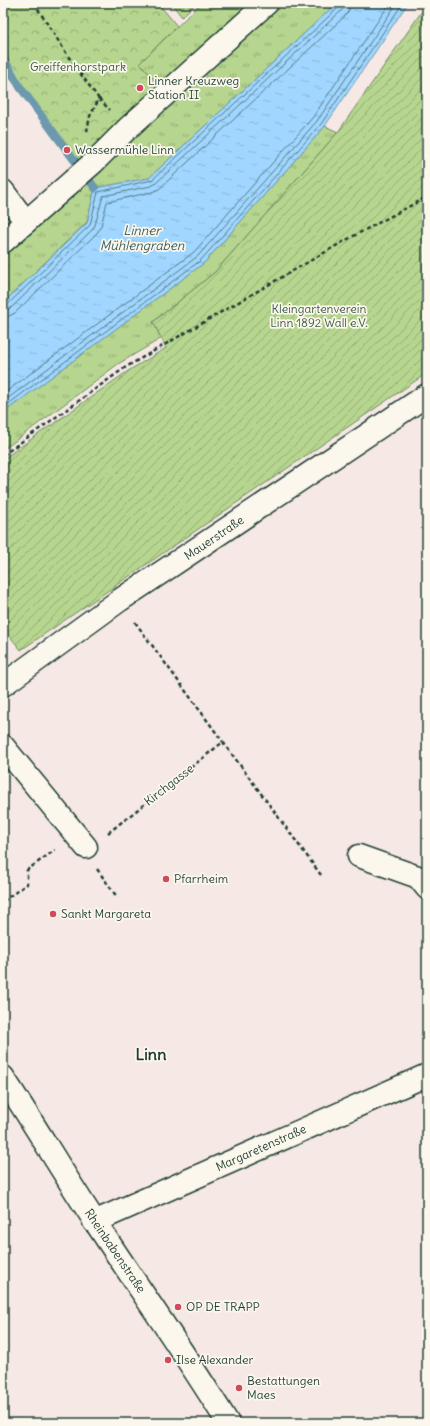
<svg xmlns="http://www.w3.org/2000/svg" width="430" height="1426" viewBox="0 0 430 1426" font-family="Delius,sans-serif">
	<defs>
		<pattern id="grass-tufts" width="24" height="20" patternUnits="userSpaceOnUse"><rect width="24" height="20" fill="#b6d58e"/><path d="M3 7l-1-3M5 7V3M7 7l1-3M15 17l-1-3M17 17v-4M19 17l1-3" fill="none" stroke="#93ae75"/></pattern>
		<pattern id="park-crowns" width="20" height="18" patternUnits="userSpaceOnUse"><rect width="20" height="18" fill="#b6d58e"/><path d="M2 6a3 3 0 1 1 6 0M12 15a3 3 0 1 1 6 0" fill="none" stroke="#93ae75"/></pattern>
		<pattern id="garden-furrows" width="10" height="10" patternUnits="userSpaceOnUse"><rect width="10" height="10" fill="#b6d58e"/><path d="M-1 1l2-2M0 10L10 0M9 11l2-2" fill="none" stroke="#93ae75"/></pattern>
		<pattern id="water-ripples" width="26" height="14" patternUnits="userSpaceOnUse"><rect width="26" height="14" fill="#a0d6ff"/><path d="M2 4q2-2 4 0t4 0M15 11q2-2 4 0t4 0" fill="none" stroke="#89b9db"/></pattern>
	</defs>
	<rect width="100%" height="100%" fill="#f6e8e4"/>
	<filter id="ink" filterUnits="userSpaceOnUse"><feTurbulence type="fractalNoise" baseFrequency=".025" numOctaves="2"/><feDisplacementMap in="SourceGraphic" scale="8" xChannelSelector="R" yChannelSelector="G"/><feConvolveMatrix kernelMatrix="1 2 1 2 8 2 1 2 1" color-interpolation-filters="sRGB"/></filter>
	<g filter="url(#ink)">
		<g fill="url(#grass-tufts)" stroke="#6a8961">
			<path d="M201,3h136l-188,175 -54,10 -8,34 -84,81v-48l79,-72 79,-95 -21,-25z"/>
			<path d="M325,126l13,6 -123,140 -62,50 9,16 -44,26 -115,86v-37l201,-150z"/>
		</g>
		<path fill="url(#park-crowns)" stroke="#6a8961" d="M3,3h155l19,23 -37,37 21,25 -84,79 -74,-98z"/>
		<path fill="url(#garden-furrows)" stroke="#6a8961" d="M427,4v369l-406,277 -18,-22v-169l125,-88 38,-23 -13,-26 62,-50 123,-140z"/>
		<path fill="#b6d58e" stroke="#6a8961" d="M171,3h25l-14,14z"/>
		<path fill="url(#water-ripples)" stroke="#6c99ae" d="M337,3h71l-83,123 -121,137 -201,150v-110l84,-80 8,-35 54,-10z"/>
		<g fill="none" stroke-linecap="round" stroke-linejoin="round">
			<g stroke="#537a85" stroke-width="1">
				<path d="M3,306l4,-1 83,-80 8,-33 54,-12 186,-172 1,-5"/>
				<path d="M3,311l8,-3 82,-79 2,-4 8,-29 48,-10 4,-2 186,-173 3,-3 1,-5"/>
				<path d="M3,317l6,-1 6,-3 82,-80 4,-7 6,-24 45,-10 7,-3 186,-173 4,-6 2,-7"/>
				<path d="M3,394l191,-142 119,-135 77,-114"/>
				<path d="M3,402l195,-146 119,-135 80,-118"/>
				<path d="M3,408l198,-148 120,-136 82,-121"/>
			</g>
			<path stroke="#6c99ae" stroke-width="8" d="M3,57l17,30 75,101"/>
			<defs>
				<g id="minor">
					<path d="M3,191l23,31"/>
					<path d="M3,242l91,-80 34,-34 139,-125"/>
					<path d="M3,685l117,-85 307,-205"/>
					<path d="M3,746l83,101"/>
					<path d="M359,856l59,21 9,11"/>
					<path d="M3,1077c32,48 61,98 93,146 44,67 90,132 132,200"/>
					<path d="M94,1222l333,-147"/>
				</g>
			</defs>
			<use href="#minor" stroke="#1f3d34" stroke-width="25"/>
			<g stroke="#1f3d34" stroke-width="2.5" stroke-dasharray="4 3" stroke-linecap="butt">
				<path d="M34,3l38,59 27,37 -9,17 -3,15"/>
				<path d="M99,99l11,11"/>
				<path d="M3,455l123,-88 222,-128 79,-42"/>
				<path d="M135,622l88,120"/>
				<path d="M108,833l115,-91 98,133"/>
				<path d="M97,869l20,28"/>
				<path d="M3,901l24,-17v-14l28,-20"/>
			</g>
			<use href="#minor" stroke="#fbf7ec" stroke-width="22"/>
		</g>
	</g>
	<g fill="#d1495b" stroke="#fbf7ec" stroke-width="1.5">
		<circle cx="140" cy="88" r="4"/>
		<circle cx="67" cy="150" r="4"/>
		<circle cx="166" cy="879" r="4"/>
		<circle cx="53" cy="914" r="4"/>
		<circle cx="178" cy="1307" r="4"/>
		<circle cx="168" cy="1360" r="4"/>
		<circle cx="239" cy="1388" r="4"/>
	</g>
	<g text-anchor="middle" stroke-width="3.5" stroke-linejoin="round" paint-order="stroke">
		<g font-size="12" fill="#3d5b46" stroke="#fbf7ec">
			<text x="78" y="71">Greiffenhorstpark</text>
			<text x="319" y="313">Kleingartenverein<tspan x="319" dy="14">Linn 1892 Wall e.V.</tspan></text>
		</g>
		<g font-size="12" fill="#1f3d34" stroke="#fbf7ec" text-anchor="start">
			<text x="148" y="85">Linner Kreuzweg<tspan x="148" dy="14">Station II</tspan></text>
			<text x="75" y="154">Wassermühle Linn</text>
			<text x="174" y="883">Pfarrheim</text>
			<text x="61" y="918">Sankt Margareta</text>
			<text x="186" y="1311">OP DE TRAPP</text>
			<text x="176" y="1364">Ilse Alexander</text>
			<text x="247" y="1385">Bestattungen<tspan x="247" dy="14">Maes</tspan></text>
		</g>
		<g font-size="12" fill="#1f3d34" stroke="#fbf7ec">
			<text transform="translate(214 538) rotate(-34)" y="4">Mauerstraße</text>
			<text transform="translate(169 785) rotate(-38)" y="4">Kirchgasse</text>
			<text transform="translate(261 1148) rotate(-24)" y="4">Margaretenstraße</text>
			<text transform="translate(115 1251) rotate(56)" y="4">Rheinbabenstraße</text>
		</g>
		<g font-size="13" font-style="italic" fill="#395c5d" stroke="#fbf7ec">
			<text x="142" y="235">Linner<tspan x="142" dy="15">Mühlengraben</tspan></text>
		</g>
		<g font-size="16" font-weight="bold" fill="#1f3d34" stroke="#fbf7ec">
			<text x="151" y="1060">Linn</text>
		</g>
	</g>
	<rect width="430" height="1426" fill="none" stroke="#fbf7ec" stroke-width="16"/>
	<rect x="8" y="8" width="414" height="1410" fill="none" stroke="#1f3d34" stroke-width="1.5" filter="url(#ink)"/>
</svg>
